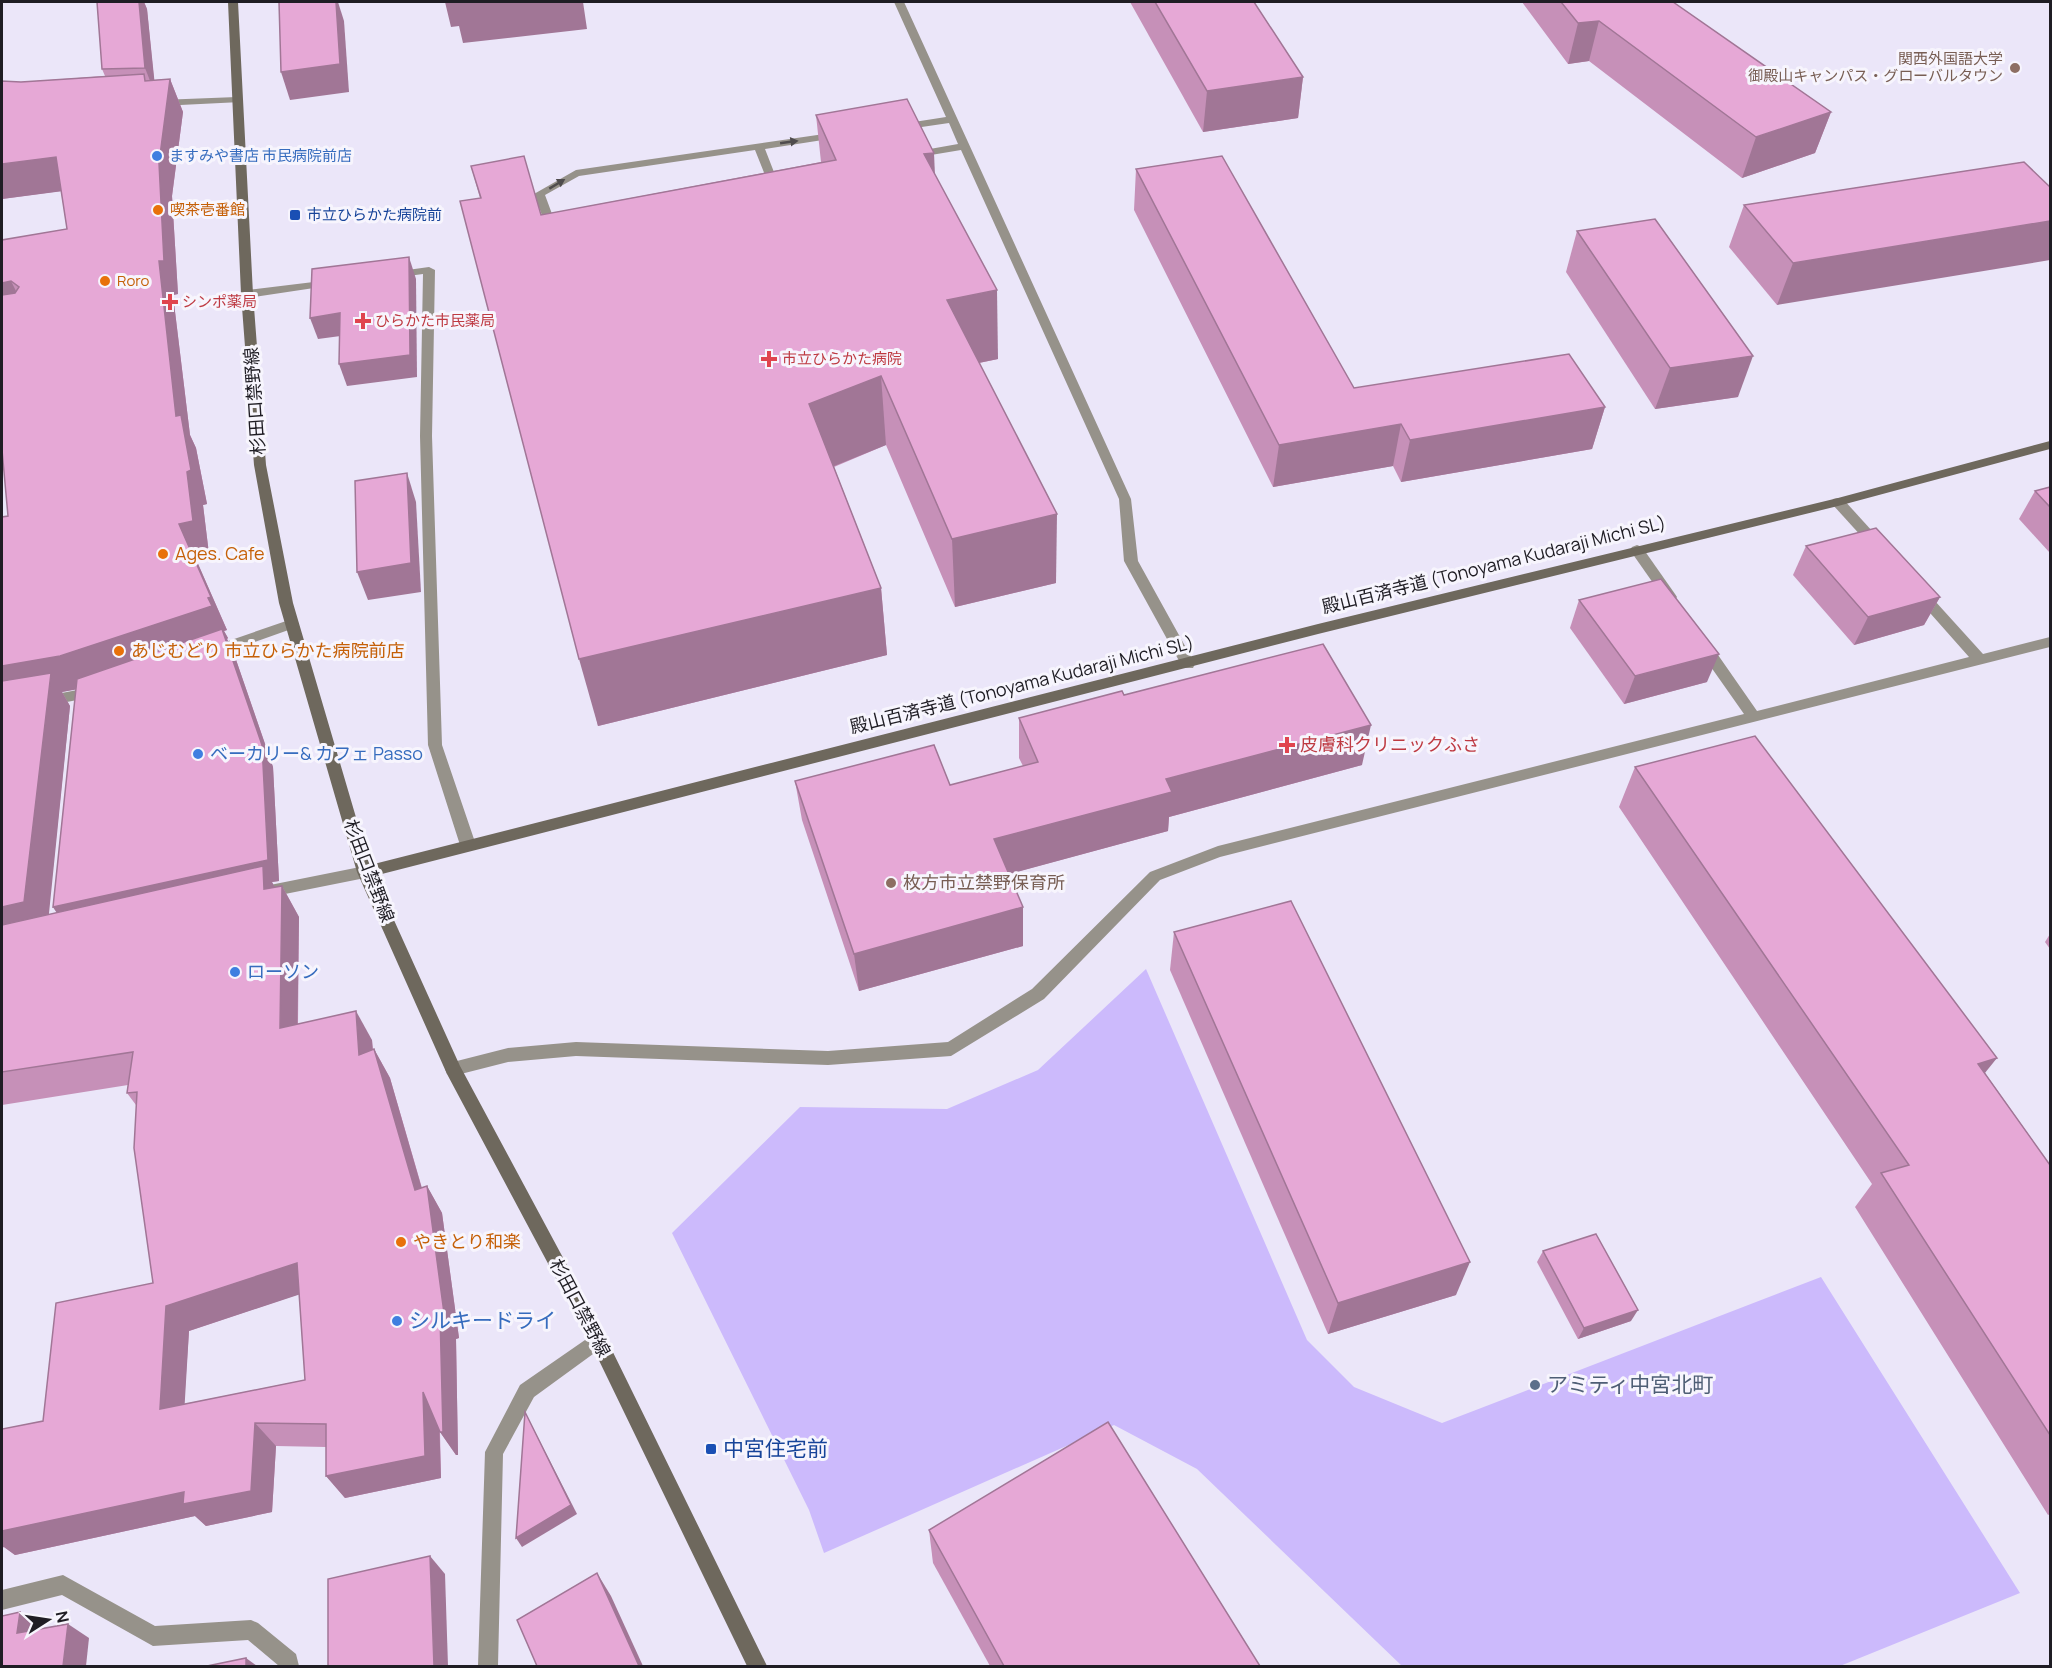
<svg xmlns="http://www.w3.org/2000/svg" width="2052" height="1668" viewBox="0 0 2052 1668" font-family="Manrope,'Noto Sans JP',sans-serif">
	<rect width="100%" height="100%" fill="#ebe6f9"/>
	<path fill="#ccbafc" d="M1146,969l161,371 47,47 88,36 379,-146 199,316 -180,73h-438l-205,-197 -83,-44 -290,128 -15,-43 -137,-277 128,-126 147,2 91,-39z"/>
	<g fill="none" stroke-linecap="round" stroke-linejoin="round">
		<g fill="#96928a" fill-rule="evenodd">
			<path d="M894,2h10l227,497 7,62 57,103 -2,4h-10l-59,-107 -5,-62 -158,-349 -48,8 -5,-3 5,-3 45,-8 -9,-21 -48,7 -5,-3 5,-3 45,-7z"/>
			<path d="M838,132l4,1v4l-77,12 14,36 -5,3 -5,-3 -14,-35 -176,26 -34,19 10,27 9,4 -6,3 -12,-3 -12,-32 42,-24z"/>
			<path d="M292,619l5,2 2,3 -2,3 -84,30 -7,-5 2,-4z"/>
			<path d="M93,687l5,1 2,4 -2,4 -52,10 -7,-5 7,-5z"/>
			<path d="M63,1575l92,51 96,-6 7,3 38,31 3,12h-20l-31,-26 -95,6 -91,-51 -60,15v-20z"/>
		</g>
		<g fill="#96928a" fill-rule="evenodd">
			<path d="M237,97l4,1v4l-81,4 -5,-3 5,-3z"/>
			<path d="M429,267l6,3 -3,166 10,309 34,100 -3,4h-10l-3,-4 -32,-100 -8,-309 3,-162 -30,4 -6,-3 6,-3z"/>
			<path d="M330,280l6,3 -2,2 -87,13 -6,-4 6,-4z"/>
			<path d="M1838,498l5,1 40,44 2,3 -2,3h-10l-40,-44 -1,-3 1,-3z"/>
			<path d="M1637,545l5,2 33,47 2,3 -2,3h-10l-33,-47 -2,-3 2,-3z"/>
			<path d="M1920,588l5,2 58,64 67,-17v10l-830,210 -60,23 -116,119 -93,57 -123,9 -252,-9 -68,6 -55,14 -6,-2 -2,-5 2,-5 6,-2 55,-14 68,-6 252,9 120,-9 84,-53 118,-117 68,-26 526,-132 -45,-64 -2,-4 2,-4h10l48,69 212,-54 -54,-61 -2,-3 2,-3z"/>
			<path d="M365,866l5,2 3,4 -3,4 -5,2 -100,20 -5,-2 -3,-4 3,-4 5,-2z"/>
			<path d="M598,1331l6,3 3,6 -3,6 -70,51 -31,57 -5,212h-20l7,-214 35,-67z"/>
		</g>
		<path fill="#6e685d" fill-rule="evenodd" d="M228,2h10l15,292 13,171 27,138 77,262 948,-241 520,-126 212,-57v8l-212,57 -520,128 -944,242 86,190 144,268 163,332h-20l-155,-320 -145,-272 -90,-202 -78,-269 -25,-138 -13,-171z"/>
	</g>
	<g fill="#c690b8" fill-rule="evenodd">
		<path d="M97,2h47l3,7 7,71 16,-1 13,33 -11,84 6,98 -5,1 17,140 6,13 11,56 -4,1 6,49 -14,3 32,73 -3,1 4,7 -1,1 6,12 40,116 6,114 -7,1 2,5 8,-1 17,31 -1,107 74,16 1,10 1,-1 16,29 32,110 5,-2 15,27 17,125 -3,1 2,116h-2l-16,-23 1,46 -96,20 -19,-22v-29l-50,-1 -4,66 -66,14 -11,-10 -180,39 -11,-8 39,-126 110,-138 -17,-178 -9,-12 1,-8 -126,20v-588l6,-1 -6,-276 65,-11 -6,-38 -59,8v-118l19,1 84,-6 -3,-7zM76,689l-23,218 4,6 -9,2 22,-209 -8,-14zM299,1294l6,86 -121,24 5,-73z"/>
		<path d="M1130,2h124l49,75 -5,41 -95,14z"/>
		<path d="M1522,2h151l158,110 -16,41 -73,25 -153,-117 -21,3z"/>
		<path d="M816,115l119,61 63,183 -19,4 77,220 -101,24 -69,-162 -52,22 47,121 6,67 -289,71 -118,-528 -9,-32 70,49 280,-53z"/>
		<path d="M2024,162l-247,143 -48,-58 15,-42z"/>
		<path d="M1136,169l218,219 251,19 -13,42 -191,33 -8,-16 -120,21 -139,-277z"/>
		<path d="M1577,231l161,166 -83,12 -89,-137z"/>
		<path d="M2050,487v66l-31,-34 16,-28z"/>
		<path d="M1806,546l134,51 -16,28 -70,20 -61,-70z"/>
		<path d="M1579,600l128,82 -83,22 -54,-76z"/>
		<path d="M1124,695l238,70 -193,52 -1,14 -159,43 14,72 -164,45 -57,-171 -7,-39 155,4 73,-19 -4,-8v-40z"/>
		<path d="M1635,767l350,306 65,92v349l-2,1 -193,-308 17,-23 -253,-377z"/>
		<path d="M1174,932l282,363 -128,39 -158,-364z"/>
		<path d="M2050,934v15l-5,-7z"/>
		<path d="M1543,1251l88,70 -53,18 -41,-77z"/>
		<path d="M929,1530l331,136h-270l-57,-103z"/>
	</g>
	<g fill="#a17696">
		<path d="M139,2h5l3,7 9,87 -11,-28z"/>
		<path d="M336,2h2l6,19 5,71 -59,8 -9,-28z"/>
		<path d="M445,2h138l4,27 -124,14 -4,-17 -8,1z"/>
		<path d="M1599,21l-10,40 -21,3 10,-41z"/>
		<path d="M1303,77l-5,41 -95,14 4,-41z"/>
		<path d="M170,79l13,33 -11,84 6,98 -5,1 17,140 6,13 11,56 -4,1 6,49 -14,3 32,73 -3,1 4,7 -1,1 6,12 40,116 6,114 -7,1 8,15 -213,31 -14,-21 26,-218 -17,3 8,14 -23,227 -45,10v-277l177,-142 -3,-108 -17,-155v-98z"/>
		<path d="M1831,112l-16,41 -73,25 14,-41z"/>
		<path d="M934,153l3,68 -13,-67z"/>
		<path d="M56,157l15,33 -69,9v-35z"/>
		<path d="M2050,221v39l-273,45 16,-42z"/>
		<path d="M409,257l7,22 1,98 -70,9 -8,-22z"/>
		<path d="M11,281l17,34 -26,6v-38z"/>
		<path d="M997,290l1,69 -49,10 -2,-69z"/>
		<path d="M340,313l8,22 -30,4 -8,-21z"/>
		<path d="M1753,356l-15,41 -83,12 15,-41z"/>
		<path d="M881,376l5,69 -69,28 -8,-69z"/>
		<path d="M1605,407l-13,42 -191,33 9,-42z"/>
		<path d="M1401,424l-8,42 -120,21 6,-42z"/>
		<path d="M407,473l9,29 5,90 -53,8 -11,-28z"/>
		<path d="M1057,514l-1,69 -101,24 -3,-68z"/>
		<path d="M881,588l6,67 -289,71 -19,-67z"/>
		<path d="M1940,597l-16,28 -70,20 14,-28z"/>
		<path d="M1719,654l-12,28 -83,22 11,-28z"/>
		<path d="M1371,725l-9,40 -193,52 -1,14 -173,47 -1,-39 172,-60z"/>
		<path d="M282,886l17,31 -2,140 -17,-29z"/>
		<path d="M1023,907v39l-164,45 -5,-37z"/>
		<path d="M356,1011l16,29 3,44 -16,-29z"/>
		<path d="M374,1049l16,29 40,139 -15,-27z"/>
		<path d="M1997,1058l-29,36 10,-30z"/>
		<path d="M427,1186l15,27 17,125 -3,1 2,116h-2l-16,-23z"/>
		<path d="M1470,1262l-14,33 -128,39 10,-31z"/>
		<path d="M297,1263l19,26 -127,42 -6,101 -23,-23 6,-103z"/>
		<path d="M1638,1310l-7,11 -53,18 6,-11z"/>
		<path d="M423,1392l16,24 2,62 -96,20 -19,-22z"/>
		<path d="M525,1412l52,102 -55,33 -6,-9z"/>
		<path d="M255,1423l21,23 -4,66 -66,14 -11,-10 -180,39 -11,-8 -2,1v-17z"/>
		<path d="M430,1556l15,18 3,92h-14z"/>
		<path d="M597,1573l14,23 32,70h-4z"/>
		<path d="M20,1612l22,15 -2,21 -23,-15z"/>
		<path d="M68,1624l21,14 -3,28h-23z"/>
		<path d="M246,1658l11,8h-11z"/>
	</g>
	<g fill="#e6a8d6" stroke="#a17696" stroke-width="1.5" fill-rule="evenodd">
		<path d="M97,2h42l6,66 -43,1z"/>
		<path d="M279,2h57l4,62 -59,8z"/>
		<path d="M1155,2h99l49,75 -96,14z"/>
		<path d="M1561,2h112l158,110 -75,25 -157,-116 -21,2z"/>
		<path d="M144,74l1,7 25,-2 -11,84 5,98h-5l17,155 5,-1 10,55 -4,2 6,49 -14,3 32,73 -3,1 4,8 -152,50 -58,10v-149l6,-1 -6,-66v-155l13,-2 4,-6 -8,-6 -9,2v-43l65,-11 -11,-72 -54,7v-83l19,1z"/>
		<path d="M907,99l27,54 -10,1 73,136 -50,10 110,214 -105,25 -71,-163 -72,28 72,184 -302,71 -119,-458 21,-3 -10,-32 53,-10 17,59 295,-55 -20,-45z"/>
		<path d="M1222,156l132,232 215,-34 36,53 -195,33 -9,-16 -122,21 -143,-276z"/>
		<path d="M2024,162l26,25v34l-257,42 -49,-58z"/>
		<path d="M1655,219l98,137 -83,12 -93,-137z"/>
		<path d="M409,257l1,98 -71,9 1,-51 -30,5 2,-49z"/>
		<path d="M407,473l4,90 -54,9 -2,-91z"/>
		<path d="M2050,487v20l-15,-16z"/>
		<path d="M1876,528l64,69 -72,20 -62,-71z"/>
		<path d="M1661,579l58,75 -84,22 -56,-76z"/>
		<path d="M222,629l40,116 6,115 -215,47 24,-228z"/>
		<path d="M1323,644l48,81 -205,54 6,13 -178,47 29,68 -169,47 -59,-173 139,-36 16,40 88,-23 -19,-44 103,-27 2,4z"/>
		<path d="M51,673l-27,229 -22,5v-226z"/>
		<path d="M1755,736l242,322 -19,6 72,101v270l-169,-262 28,-8 -274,-398z"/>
		<path d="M263,866l1,23 18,-3 -2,142 76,-17 3,44 15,-6 41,141 12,-4 17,127 -4,1 3,118h-3l-17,-40 2,64 -99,20v-52l-71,-1 -4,68 -68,13 1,-12 -182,39v-102l41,-8 13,-118 97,-20 -19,-135 3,-56 -10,1 6,-41 -131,20v-147zM297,1263l8,117 -145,29 6,-103z"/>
		<path d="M1291,901l179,361 -132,41 -164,-371z"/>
		<path d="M1596,1234l42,76 -54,18 -41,-77z"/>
		<path d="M525,1412l46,93 -55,33z"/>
		<path d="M1108,1422l152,244h-256l-75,-136z"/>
		<path d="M430,1556l4,110h-106v-87z"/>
		<path d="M597,1573l42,93h-102l-20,-46z"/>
		<path d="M20,1612l-3,21 51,-9 -5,42h-61v-50z"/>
		<path d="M246,1658v8h-39z"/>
	</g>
	<defs><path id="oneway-solid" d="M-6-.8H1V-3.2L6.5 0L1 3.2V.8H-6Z" transform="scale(1.5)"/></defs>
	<g fill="#4f4c4d">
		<use href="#oneway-solid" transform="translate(789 142) rotate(-8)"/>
		<use href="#oneway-solid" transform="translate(557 184) rotate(-31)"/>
	</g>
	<g fill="#8d6e63" stroke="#f7f5fd" stroke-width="2">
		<circle cx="2015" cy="68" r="6"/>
		<circle cx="891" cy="883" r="6"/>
	</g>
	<g fill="#3f7fe0" stroke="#f7f5fd" stroke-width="2">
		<circle cx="157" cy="156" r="6"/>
		<circle cx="198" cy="754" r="6"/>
		<circle cx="235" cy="972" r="6"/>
		<circle cx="397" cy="1321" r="6"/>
	</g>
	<g fill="#e8710a" stroke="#f7f5fd" stroke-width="2">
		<circle cx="158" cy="210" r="6"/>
		<circle cx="105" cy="281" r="6"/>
		<circle cx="163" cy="554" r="6"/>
		<circle cx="119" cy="651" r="6"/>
		<circle cx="401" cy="1242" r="6"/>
	</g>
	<g fill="#1a4fb4" stroke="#f7f5fd" stroke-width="2">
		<rect x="289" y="209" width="12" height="12" rx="3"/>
		<rect x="705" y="1443" width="12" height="12" rx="3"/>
	</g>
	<g fill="#e0444e" stroke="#f7f5fd" stroke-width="2">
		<path d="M167 293h6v6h6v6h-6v6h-6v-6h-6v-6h6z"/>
		<path d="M360 312h6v6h6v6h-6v6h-6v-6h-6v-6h6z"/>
		<path d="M766 350h6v6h6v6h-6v6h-6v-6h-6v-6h6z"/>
		<path d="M1284 736h6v6h6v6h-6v6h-6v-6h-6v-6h6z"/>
	</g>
	<circle fill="#5c6f8a" stroke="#f7f5fd" stroke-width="2" cx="1535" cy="1385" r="6"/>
	<g text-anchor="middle" stroke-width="6" stroke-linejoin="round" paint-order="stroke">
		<g font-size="15" fill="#785e54" stroke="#f7f5fd" text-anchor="end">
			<text x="2003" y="64">関西外国語大学<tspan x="2003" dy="17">御殿山キャンパス・グローバルタウン</tspan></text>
		</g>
		<g font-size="15" fill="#366cbe" stroke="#f7f5fd" text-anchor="start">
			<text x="169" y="161">ますみや書店 市民病院前店</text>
		</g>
		<g font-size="15" fill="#c56008" stroke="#f7f5fd" text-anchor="start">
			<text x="170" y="215">喫茶壱番館</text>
			<text x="117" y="286">Roro</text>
		</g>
		<g font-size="15" fill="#164399" stroke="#f7f5fd" text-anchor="start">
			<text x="307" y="220">市立ひらかた病院前</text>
		</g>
		<g font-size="15" fill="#be3a42" stroke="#f7f5fd" text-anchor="start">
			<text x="182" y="307">シンポ薬局</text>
			<text x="375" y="326">ひらかた市民薬局</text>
			<text x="782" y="364">市立ひらかた病院</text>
		</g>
		<g font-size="18" fill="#1f1d24" stroke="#f7f5fd">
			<text transform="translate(255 401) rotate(-94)" y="6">杉田口禁野線</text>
			<text transform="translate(1494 565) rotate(-14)" y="6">殿山百済寺道 (Tonoyama Kudaraji Michi SL)</text>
			<text transform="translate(1022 685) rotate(-14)" y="6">殿山百済寺道 (Tonoyama Kudaraji Michi SL)</text>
			<text transform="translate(369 871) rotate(69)" y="6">杉田口禁野線</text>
			<text transform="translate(580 1308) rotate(62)" y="6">杉田口禁野線</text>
		</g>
		<g font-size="18" fill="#c56008" stroke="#f7f5fd" text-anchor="start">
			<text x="175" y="560">Ages. Cafe</text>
			<text x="131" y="657">あじむどり 市立ひらかた病院前店</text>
			<text x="413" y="1248">やきとり和楽</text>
		</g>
		<g font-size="18" fill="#be3a42" stroke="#f7f5fd" text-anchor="start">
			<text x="1300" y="751">皮膚科クリニックふさ</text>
		</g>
		<g font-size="18" fill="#366cbe" stroke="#f7f5fd" text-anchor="start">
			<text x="210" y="760">ベーカリー&amp; カフェ Passo</text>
			<text x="247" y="978">ローソン</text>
		</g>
		<g font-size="18" fill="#785e54" stroke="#f7f5fd" text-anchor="start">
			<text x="903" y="889">枚方市立禁野保育所</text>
		</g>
		<g font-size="21" fill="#366cbe" stroke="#f7f5fd" text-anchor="start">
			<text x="409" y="1328">シルキードライ</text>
		</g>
		<g font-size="21" fill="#4e5e75" stroke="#f7f5fd" text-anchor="start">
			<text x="1547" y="1392">アミティ中宮北町</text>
		</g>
		<g font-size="21" fill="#164399" stroke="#f7f5fd" text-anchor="start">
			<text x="723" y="1456">中宮住宅前</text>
		</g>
	</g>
	<rect width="2052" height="1668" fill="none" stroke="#1f1d24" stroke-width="6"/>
	<g transform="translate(48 1620) rotate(78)" stroke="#f7f5fd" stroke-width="4.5" paint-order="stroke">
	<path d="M0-4.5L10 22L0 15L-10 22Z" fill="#1f1d24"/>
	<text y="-9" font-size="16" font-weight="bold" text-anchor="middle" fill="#1f1d24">N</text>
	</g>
</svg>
